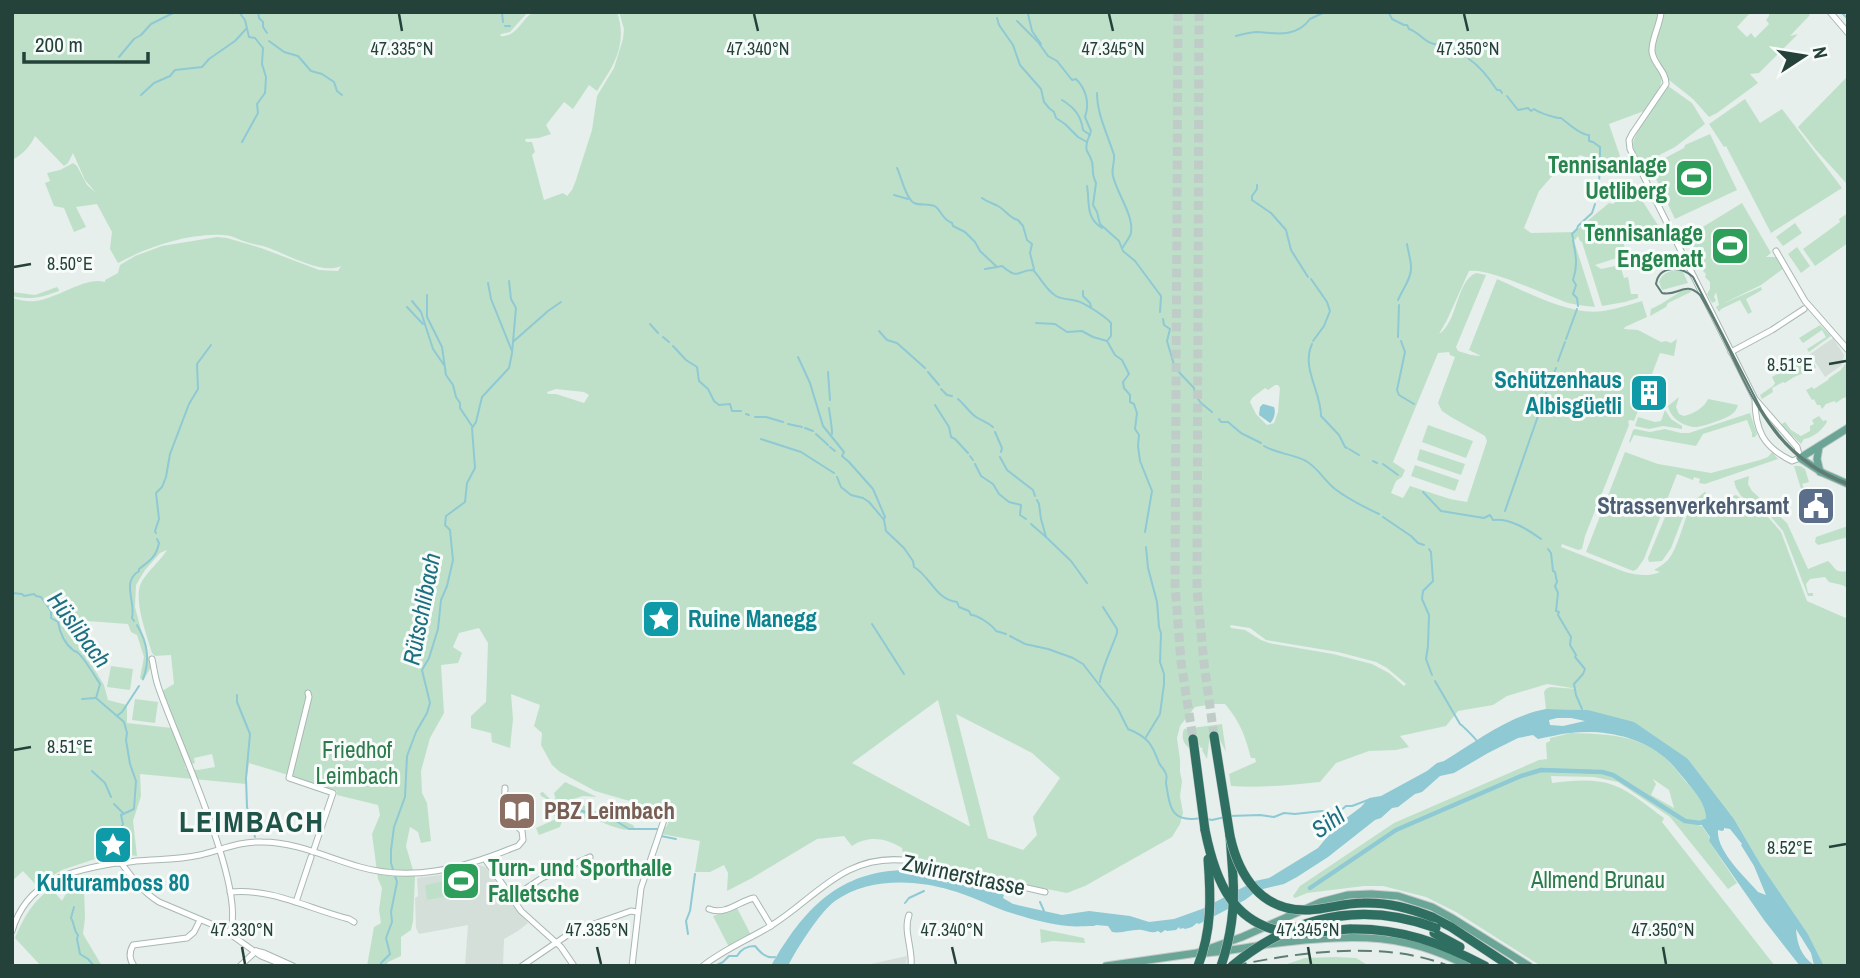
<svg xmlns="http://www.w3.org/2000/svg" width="1860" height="978" viewBox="0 0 1860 978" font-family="'Archivo Narrow',sans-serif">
	<rect width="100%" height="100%" fill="#e6efeb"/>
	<g fill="#d4dfda">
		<path d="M1833,338l11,17 -2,10 -17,12 -15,-23z"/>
		<path d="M479,865l7,2 22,33 20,23 -10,8 -14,8 -1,27h-38l3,-41 -49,9 -3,-6 -1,-30 3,-2 -1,-18 30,-4z"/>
		<path d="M907,956l-1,10h-44z"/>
	</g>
	<g fill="#bfe0c8" fill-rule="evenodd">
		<path d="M12,12h235v2l1,-2h280l-18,20 -9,2 -1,2c16,2 21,-16 33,-24h84c11,32 -3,53 -20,79l-8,-6 -16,24 -9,-7 -18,23 5,9 -12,4 -14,1 1,3h6l3,10 -3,3 12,45 19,-7 4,3 5,-6 4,-10 16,-50 5,-34 17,-28 9,-29 1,-10 -5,-17h1040l-1,11 -7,19 11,34 -2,12 -16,23 -35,13 11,32 -3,6h-18l-19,-7 -26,19 -15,17 -15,37 7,5 43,-1 35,-29 4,1 21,-16 31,48 -23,7 -1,-5 -13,4 -2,-8 -4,1 4,20 -31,10 6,4 19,-4 4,13 4,-1 3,17h7v4l-13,4 -23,4 -20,-64 -2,-1 -2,-5 -4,5 21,66c-9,-1 -18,-2 -27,-4 -23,-8 -78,-35 -99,-32l-22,49 -8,14c19,-12 17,-53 37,-61l10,2 -30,72 2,4 13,4 10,1 -12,-6 28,-71c30,13 73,37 106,32 13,-2 26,-6 39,-10l5,16 -22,10 -1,2 14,1 23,12 5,-1 5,2 6,-4 -3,17 -14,-3 -26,68 -3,-1 -3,1 1,4 -44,111 -3,13 -4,1 -16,-6 -1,3 64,25c12,3 24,5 35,0l-6,-2c5,-3 10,-6 14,-10 16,-20 14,-54 37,-68h1l-2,7 2,5 30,-9 33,23 12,14 26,69 41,18v347h-24l-16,-32 -47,-69 -27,-46 -46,-60 -100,-49 -42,-1 -2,-17 2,-3 4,-2 28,2 -31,-5 -40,12 -14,9 -35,6 -12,15 -46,10 9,11 -13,3 -27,1 -33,12 -16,19c-30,3 -59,6 -89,4l-2,-12 27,-12 -1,-4h-4c-6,-23 -11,-36 -26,-54h-12l-18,3 -15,19 -3,12 3,22v12l2,9 -2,15 3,17 -3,11 -8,13 -87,49 -18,7 -84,-17 -79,-18 -2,-10c-16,-10 -34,-13 -50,-2l-8,-10 -27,3 -65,39 -25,13 1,-18 -4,-8 -14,7h-15l5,-31 -39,-7 2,-8 3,1 5,-10 -3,-7 -4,3 -7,-4 -62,-18 -35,-19 -8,-7 -11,-20 1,-12 -8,-7 6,-21 -29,-11 2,25 -3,29 -18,-6 -1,-9 -20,-5v-12l15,-14 2,-59 -9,-15 -20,5 -6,14 9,6 -4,10 -17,2 3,48 -14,25 -9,33 1,22 5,10 4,38 -10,2 -3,-11 -8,-5 -4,19 9,31 -2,44 -2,9 -10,7v19l-13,6 -2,4h-19l7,-39 7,-4 -2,-13 3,-22 -4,-9 -6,-45 8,-19 -2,-10 -41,-10v-4l-43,-13 -3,-4 20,-80 -2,-4 -2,3v4l-19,78 -39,-12 -3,21 -106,-10 1,22 -8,25 4,35 -17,-2 -7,-20 -6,-1 -4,1 3,13 -4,2 2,7 -42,14 -26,15 -13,-14 -11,10v-583c8,2 15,4 23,3 22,-2 51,-25 70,-19v-2l13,-7 2,-8 15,-9 27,-10 55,-9 10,1 34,10 58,22 19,1 3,-5c-18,9 -53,-11 -72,-18 -8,-3 -17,-4 -26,-7 -7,-3 -13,-6 -21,-6 -33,-2 -75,12 -104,28l-8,-14 2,-17 -15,-28 -21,3 10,20 -12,5 -10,-24 -10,-2 -9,-23 5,-2 -3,-8 13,-3 13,-7 4,3 10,19 9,8 -11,-13 -12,-27 -5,10 -4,3 -29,-30c-5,11 -12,18 -23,24zM1449,352l1,3 5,2 -17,46 4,8 9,6 34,19 2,5 -20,61 -17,-3 -40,-13 -7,12 -12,-5 5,-12 6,-4 3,-7 -12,-8 45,-109zM1275,385h3l2,3 -2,24 -4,11 -7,2 -11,-11 -6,-12 2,-4 13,-10 3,2zM556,389l28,3 5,3 -5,8 -28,-9h-8l-1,-2zM167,550c-7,11 -18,20 -25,31 -10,17 5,54 10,72l3,3 16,-1 3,29 -12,7 28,71 2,2 3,-1 -1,-5 18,-4 3,13 -17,3 -12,-1 -4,-16 -10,-25 -45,-5v-18l-19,-5 -4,-15 -29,-48 12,-16 41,3 3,8 6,3 7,22 -4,21 3,3 8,-14 -16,-60 1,-22 9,-15 15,-17zM1230,625l20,3 16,12 72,12 38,10 11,6 19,16 -2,2 -15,-13 -17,-9 -39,-10 -64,-11 -8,-3 -16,-10 -14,-2zM938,700l32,126h-1l-117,-63zM956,714l76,39 28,25 -27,39 4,18 -14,15 -35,-12z"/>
		<path d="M1663,12h88l-14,15 10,10 4,-4 4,5 14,-14 -3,-4 3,-4v-4h38l3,3 -20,21 8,-2 -39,39 -9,1 8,9 -41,30 -8,4 -16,-18 -24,-19 -15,-27 1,-11 8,-22z"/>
		<path d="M1848,76v109l-32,-35 -18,-23z"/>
		<path d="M1668,86l24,17 13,21 -30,23 -33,17c-3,-5 -9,-14 -9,-20 1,-12 27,-47 35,-58z"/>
		<path d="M1745,99l15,24 22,-14 60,79 -71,45 -45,-87 -2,1 -15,-23z"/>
		<path d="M1710,134l27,56 -62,29 -25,-53 34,-18 1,-3z"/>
		<path d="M1742,203l29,50 -5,4h11l7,11 -23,17 -39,19 39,-17 1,3 -16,9 6,13 -4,2 -8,-14 -19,9 -2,3 -3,-5 3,-2 -3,-13 -2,5 2,4 -4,2 -5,-9 3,-5v-7l-5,-5 1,-3 -3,-3 2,-4 -15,-27 3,-7z"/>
		<path d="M1848,213v30l-33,23 -12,-17 37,-27 -1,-3z"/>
		<path d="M1795,223l7,10 -19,13 -7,-9z"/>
		<path d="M1797,247l13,19 -9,7 -13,-19z"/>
		<path d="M1678,270l5,2 5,11 -26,7 -3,-8c3,-9 10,-11 19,-12z"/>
		<path d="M57,287l2,3v1c-19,7 -27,9 -47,5v-4l23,3z"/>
		<path d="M1683,290h7l1,2 -23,11 -2,4 -16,9 1,-7 10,-5z"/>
		<path d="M1820,325l11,11 -22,16 -2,-3 19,-12 -4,-7 -19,13 -4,-5z"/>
		<path d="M1810,355l6,13 -22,9 -9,6 -2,-1 -11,6 1,4 -11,7 -2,-4 13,-9 2,-3 -3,-6z"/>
		<path d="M1845,364l3,1v32l-5,1 -7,5 -1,-2 -9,3 -4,5 -2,-4h-3l-3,-6 -2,1 -6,-10 6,-3 2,2 14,-9 1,-2 12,-8z"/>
		<path d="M1679,397l-3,10 3,7 5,2c9,-2 20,-8 24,-17l30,6c-2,5 -2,6 -6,9 -6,5 -32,14 -39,13 -12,-2 -23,-10 -25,-21z"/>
		<path d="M1665,410l6,9 11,7v3l-19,-3 -14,3 -14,-3 3,-9 17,5 6,-1z"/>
		<path d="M1750,413l7,21 -2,3h-3v-4l-5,-13 -44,14 -7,12 -62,-11 -4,8 -1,-1 4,-12 2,-1 15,3 15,-3 16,4h8z"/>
		<path d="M1819,416l4,5 3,-1 1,2c-5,8 -14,16 -23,17l-3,5 -21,-19 5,-3 6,8 10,6 9,-5v-5l4,-2 -2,-4z"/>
		<path d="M1428,425l45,16 -7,17 -44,-16z"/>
		<path d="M1420,449l45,15 -4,11 -44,-15z"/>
		<path d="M1625,452l33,12 53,9 49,-13 8,-3 4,-5 6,7 -73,25 -6,-1 1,-4 -6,-2 -1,3 -16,-6 -33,85 -7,10 -4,2 -47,-19z"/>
		<path d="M1415,465l44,15 -4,11 -44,-15z"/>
		<path d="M1794,466h6l5,3 4,13 -7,2 2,4 3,-1 1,3 -6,2z"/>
		<path d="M1749,476l-1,8 4,7 35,32 21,46 20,-8c9,8 6,12 20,10v17l-6,-3 -13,-3 -4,-5 -15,2 -4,5 2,9h5v3h-5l-25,-65 -13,-15 -29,-20 -5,-8 -2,-7z"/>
		<path d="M1668,514l14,1 1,2 -12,31 -9,13 -13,1 -1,-4 17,-41z"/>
		<path d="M1848,526v11l-26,7 -4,1 -3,-3 1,-5z"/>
		<path d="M111,666l22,3 -3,21 -23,-3z"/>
		<path d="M135,699l23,3 -3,21 -23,-3z"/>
		<path d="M1222,724l4,28 -10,-20 -3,-1 -3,3 -3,25 -5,-9 1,-2h-2l-6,-11 -5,-1 -1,12c-6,-5 -8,-11 -5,-19z"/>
		<path d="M1571,733c34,1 66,1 93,24 9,7 15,17 22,25 10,10 20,22 20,37l-5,3 -2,4h3l8,12 -1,3 28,42 -9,6 -58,-72 -52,-35 -24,-5 -43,-1 1,7c20,-2 41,-5 61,2 18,6 35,22 51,33l-2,4 113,144h-234l-85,-54 -30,-15 -43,-11h-19l-57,7 -12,5 -2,-2 7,-10 94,-63 145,-63 8,-1 -1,-16 4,-2v-3zM1653,779l16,11 5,18 -23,-13 5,-11z"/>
		<path d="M565,782l32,15 -14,-1 -26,8 -3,-11z"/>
		<path d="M543,792l10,10 2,5 26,-4c12,10 37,15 52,22l2,4c-14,4 -30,-7 -43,-10 -10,-2 -19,1 -27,-4l-4,2 1,4 -2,6 -21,8 -3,-7 20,-9 -11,-21 -4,-2 -1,-3z"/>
		<path d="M445,881l3,15 -21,4 -2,-15z"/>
		<path d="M79,886l5,4 1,28 -2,16 19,32h-61l-26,-28c10,-23 17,-35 36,-50l11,13 6,-11z"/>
		<path d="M737,908l14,27 -22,12 -16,-31z"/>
		<path d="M1040,929l44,9 1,5 -32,-2 -12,2z"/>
		<path d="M1336,957l20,1 13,8h-88l24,-8z"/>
	</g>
	<g fill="#8ec9d4" fill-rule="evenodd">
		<path d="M1263,404l11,3c2,5 0,13 -4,16l-11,-8 1,-8z"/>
		<path d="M1546,709l42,1 46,12 54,37 46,60 27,46 47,69 16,32 -4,-2v2h-20l-36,-46 -55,-79 1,-4 -9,-13 5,-5c0,-15 -11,-27 -20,-38 -7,-8 -14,-18 -22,-24 -25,-21 -62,-28 -94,-24 -11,1 -21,4 -32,6l-5,-4 -15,3 -30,15 -34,20 -14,3 -18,16 -7,2 -17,13 -6,1 -11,10 -6,2 -47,37 -31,20 -13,7 -21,5 -10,5 -8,6 -40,21 -6,3 -2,-1 -5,4 -7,2 -2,-1 -3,1 -1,-2 -3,3 -9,1 -2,-1 -4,3 -3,-2c-6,3 -9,0 -16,-1 -11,-1 -20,4 -30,2l-4,-6 -12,-1 -2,1c-8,0 -18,1 -26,0 -21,-2 -44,-9 -63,-15 -19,-7 -36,-16 -55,-21 -36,-11 -83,-12 -115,11 -15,11 -38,47 -47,65h-17c33,-58 70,-98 142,-96 26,1 58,13 83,21l8,4 -1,3 10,6 49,11 27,-4 41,5 19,6 25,-3 28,-10 53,-28 14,-3 49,-30 19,-23 24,-18 8,-9 12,-2 46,-25 10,-8 7,-2c33,-20 64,-45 102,-52zM1557,718h14l14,3 -22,5 -13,-1 -1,-5zM1724,828l6,1 12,15 -1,1 13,21 12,29 -8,-3c-13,-15 -42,-41 -40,-62l4,1 2,-1zM1796,929l15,24 3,12c-13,-9 -17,-21 -18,-36z"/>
	</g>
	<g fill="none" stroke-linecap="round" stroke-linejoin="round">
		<g stroke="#8ec9d4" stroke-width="2">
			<path d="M239,12l6,8 4,17 6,1 8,10 -1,16 4,13 -1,16 -8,11 1,9 -16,29"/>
			<path d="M258,12l1,6 4,4v5l4,6"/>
			<path d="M502,12l1,10"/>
			<path d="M1383,12l6,1 3,6 12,6h3l2,4c10,3 15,13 25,15 8,2 15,-2 23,1l1,4 8,4 3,6c12,8 20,19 28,31h3l2,3"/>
			<path d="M1841,12l7,7"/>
			<path d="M1028,14l4,17 9,13"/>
			<path d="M997,18l2,7 14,20 7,20 21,24 3,13 5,6 5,4 2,6 9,6 13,13 9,5c-2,10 1,9 4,17 4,8 -1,12 5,24l-3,22 4,7 3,12 19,17 4,10 12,10 26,35 -1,16"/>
			<path d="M1017,21l21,21 10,14 9,5 15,19 4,-1c10,10 14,24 9,38l6,14 -4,11"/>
			<path d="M505,26h5"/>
			<path d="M1236,36c7,-2 15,-4 22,-4 20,2 39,5 52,-13l15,-7"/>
			<path d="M269,41l15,11 14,4 13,15 11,3 12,8 3,9 5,4"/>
			<path d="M119,57l15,-18 7,-4 10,-11 24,-12"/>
			<path d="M1097,93c0,22 11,42 17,62 1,7 -3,14 -1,21 4,18 21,39 18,57 -1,4 -5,9 -8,14"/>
			<path d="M141,95l13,-12 16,-7 5,-6 27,-3 7,-8 26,-18 11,-12"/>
			<path d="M1507,96l11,14 10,-2 3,3 3,-2c5,4 16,7 24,9h3c7,5 19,17 28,17v6l4,1 7,5v13"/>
			<path d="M1062,100c13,8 19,16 21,30l7,5"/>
			<path d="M897,168c4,8 9,31 17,35 7,3 16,0 22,4 7,6 5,11 16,16l1,3 12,6 10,10 5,9 17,16 5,-1c18,15 14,4 31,4 8,8 12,19 23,26 7,4 14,3 21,5 8,2 29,16 34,22v13l-4,5 8,14 7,5 7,14 -6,8 1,6 6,7v7l4,2 3,9 -2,16 4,6 -1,11 2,15 12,30 -7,41"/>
			<path d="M1599,182l1,-16"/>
			<path d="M1257,185v4l-5,7v4l19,13 15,17 5,20 17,27"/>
			<path d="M1087,186c3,17 -2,31 15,42"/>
			<path d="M894,195l14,4"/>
			<path d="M982,198c5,4 11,5 16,8 9,5 11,12 20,14l5,6 4,14 5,4 -2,9 4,16"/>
			<path d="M1573,238l-1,-4 5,-5 1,-3 14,-13 3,-9"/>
			<path d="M1573,240c3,16 5,25 0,40l3,5 -3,9 4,4 1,8"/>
			<path d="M985,269l12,-2"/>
			<path d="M1311,279l16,23 3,9 -6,15 -11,15"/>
			<path d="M488,283l3,16 21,52"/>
			<path d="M1083,291v5l7,7 1,4"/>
			<path d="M427,295v22l15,30 4,28 7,10 3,12 4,6v5l12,18"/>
			<path d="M1398,300c4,-10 14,-22 13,-33 0,-7 -3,-16 -4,-23"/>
			<path d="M412,301l9,11 12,37 11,16"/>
			<path d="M407,307l16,17"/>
			<path d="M1163,319l1,6 6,4 -3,12 8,27 19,20 1,7 6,8 11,9"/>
			<path d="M1036,323l19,1 12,8 15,-1 11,6 14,4"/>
			<path d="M650,324l8,9"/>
			<path d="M879,331l8,9 10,3 28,25"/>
			<path d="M663,337l6,5"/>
			<path d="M1398,337l1,-32"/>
			<path d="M1566,339l11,-30"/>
			<path d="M514,341l34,-30 13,-9"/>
			<path d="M1401,341l4,11 -8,38 2,5 15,9"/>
			<path d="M1312,344c-11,24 9,47 9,72l18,19 6,12 2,1"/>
			<path d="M673,346l13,14 11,7 2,14 9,8 6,12 5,4 11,-1 2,7h9"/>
			<path d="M798,357l12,26 13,43 21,26 -2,4 7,6 24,27 12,28 -1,2"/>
			<path d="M1558,361l7,-19"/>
			<path d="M828,372l2,28"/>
			<path d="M928,372l11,13"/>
			<path d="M1551,382l5,-14"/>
			<path d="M941,389l6,6 5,1"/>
			<path d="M958,399c6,5 12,14 18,18 6,4 11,5 17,10"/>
			<path d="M935,405l14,22 2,10 4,2 13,14"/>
			<path d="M829,408c1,9 3,17 3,26"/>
			<path d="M746,414l3,1"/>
			<path d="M755,417h11l17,5"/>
			<path d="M1219,419l2,3h7l13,11 20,10"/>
			<path d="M788,424l14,3"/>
			<path d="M805,428l8,3"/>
			<path d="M995,432l7,16 -1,4"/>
			<path d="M816,434l12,11"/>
			<path d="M761,439l40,13 33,21"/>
			<path d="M1264,446c14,8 29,8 42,15 12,7 18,19 29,28 13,10 29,18 44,25"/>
			<path d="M830,447l5,4"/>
			<path d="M1349,449l10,6"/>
			<path d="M970,456l3,4"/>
			<path d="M1000,457l7,13 26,20 2,6"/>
			<path d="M1373,461l4,2"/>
			<path d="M975,464l6,12 12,8 6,10 10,8 12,3 -1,10 6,4"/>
			<path d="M1383,464l15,11"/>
			<path d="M837,477l4,10 10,8 12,3 6,4 11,13 4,5 2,11 18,17 9,13 1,6c17,10 22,33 43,35l2,5 10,4 2,4c7,0 21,10 25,16l10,3"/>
			<path d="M1423,492l18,19 43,7 6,-3 3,5c17,-2 34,9 48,19"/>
			<path d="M1037,500l2,4 2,15 5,18 25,24 16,22"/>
			<path d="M1505,511l41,-118"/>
			<path d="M1383,517l28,19 7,7 6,2"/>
			<path d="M1031,524l15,13"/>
			<path d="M156,533l-1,-2 4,-12 -3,-26 6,-6 4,-10 4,-23 19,-50 9,-15 -1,-25 14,-19"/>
			<path d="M1146,547l2,21 9,34 2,25 2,6 -1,29 4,12v10l-4,30 -14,23"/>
			<path d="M1429,549l2,3 2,29 -10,10 -1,8 7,16 -1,31 -2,13 6,16"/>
			<path d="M1548,549l3,4 2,18 2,1 2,10 -2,4 3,7 -2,18 3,1 -1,3 13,22 -1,8 6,10 -1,2 10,12 -2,5 -9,10 2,11 6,14"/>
			<path d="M12,593l10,1 2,2 10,-2 2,2 5,1 10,14v7l7,4c2,11 7,22 15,28 2,2 4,1 5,3 5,3 18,25 22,31l-4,14 28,24 3,11 -1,7 4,24 6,17 -2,28 -13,6 2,9 -3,6 4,14 -3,7"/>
			<path d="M134,621l-2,-3c4,-17 -11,-36 7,-47v-2c10,-8 17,-11 20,-26l-2,-4"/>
			<path d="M872,624l32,50"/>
			<path d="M137,625c11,18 13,36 6,54"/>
			<path d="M1010,636l15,8 23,5 25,9 10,6 35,45 10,20c20,8 24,15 31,34 2,4 5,6 6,9 3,4 1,7 1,11 4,25 5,40 35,35"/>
			<path d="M1435,681l25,43c4,3 14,13 17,17"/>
			<path d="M1100,682c0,-9 13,-37 17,-49v-4l-14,-22"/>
			<path d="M237,695v7l13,32 -4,44 1,29 8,30"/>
			<path d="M82,699l13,-1"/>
			<path d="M118,715l4,-3 17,-26"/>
			<path d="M92,771l13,12 6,14"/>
			<path d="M114,804l9,9"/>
			<path d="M572,808l44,13 13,8h28"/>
			<path d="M1339,812l7,-6h6l16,-6"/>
			<path d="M1230,816l30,-1 14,2 10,-4 11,1 27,-3 7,2h9l1,10"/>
			<path d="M1207,819l5,1 13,-3"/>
			<path d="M661,836l15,3"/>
			<path d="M1040,902l4,9"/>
			<path d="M905,903l4,-5 15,-7"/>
			<path d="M74,907l-3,11c4,6 2,12 7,17l-1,4 3,15 8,5 6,7"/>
			<path d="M688,934l-2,-13 4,-10 5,-37"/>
			<path d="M381,966v-3l9,-9 -4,-16 6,-16 -1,-10 6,-30 -6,-19v-13l3,-23 11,-30 2,-41 9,-24 11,-19 3,-10 -8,-33 7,-12 9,-29 3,-29 6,-14 6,-26 -3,-30 -5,-5 1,-9 19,-14 2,-19 8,-15 -3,-40 4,-6 6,-25 27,-29 3,-15 4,-45 -5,-9 -2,-18"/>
			<path d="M715,966l8,-4 6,-6h8c4,-7 10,-10 18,-10 5,6 11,13 20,11"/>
		</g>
		<path stroke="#8ec9d4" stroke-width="4.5" d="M1310,888l86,-58 125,-54 20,-6 61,2 11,3 72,46 15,2 8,-3"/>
		<g stroke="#bfccc8" stroke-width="9" stroke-dasharray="9 4.5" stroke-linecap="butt">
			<path d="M1178,12l-3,573 6,77 12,77"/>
			<path d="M1199,12l-2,578 7,73 10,73"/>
		</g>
		<defs>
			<g id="minor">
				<path d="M1661,12c-1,14 -10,27 -9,40 2,13 14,19 14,32l-34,50 -3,6 1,9 125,250 42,48 3,11 -8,3c-29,-14 -37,-31 -37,-62"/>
				<path d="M1830,12l18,21"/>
				<path d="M1776,251l29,50 43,49"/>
				<path d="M1731,352l41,-22 32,-21"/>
				<path d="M152,659c2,9 3,18 6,27 15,46 92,208 71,247"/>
				<path d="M308,693l1,4 -20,81 44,15 -20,59"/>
				<path d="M485,859l36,52 40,36 13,19"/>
				<path d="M122,864c11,15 21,28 37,38l64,27 38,27 25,10"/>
				<path d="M230,892c43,-4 79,17 119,27l5,3"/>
				<path d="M512,898l30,-20 48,-21"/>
				<path d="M296,902l15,-45"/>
				<path d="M709,909c16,7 30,-8 45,-11l17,28"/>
				<path d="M909,915c-6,16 4,34 2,51"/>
				<path d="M12,931c15,-51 58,-60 104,-68 7,1 12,-1 20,-2 22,-2 42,-1 64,-6 21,-5 40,-14 62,-13 34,0 66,16 98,25 52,15 103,1 150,-18l8,-3 5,-6 -1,-9 -18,-17 1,-26"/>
				<path d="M256,951l8,2 29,13"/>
				<path d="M134,966c-5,-7 -5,-14 -1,-21l54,-7 7,-6 6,-12"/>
				<path d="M240,966l16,-15"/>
				<path d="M522,966l44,-30 28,-12 37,-13 6,1"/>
				<path d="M632,966l9,-78 24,-71"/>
				<path d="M703,966c20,-16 44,-26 66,-39 46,-28 73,-72 134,-67l142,32"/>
			</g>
			<g id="major">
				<path d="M1848,428l-48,30 23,15 25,11"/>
				<path d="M1819,447l-2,12 3,13"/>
				<path d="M1204,953c20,-1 40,-5 59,-8 72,-10 138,-16 204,21"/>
				<path d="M1106,966l91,-13 45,-16 79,-35 27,-7 23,-1 27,2 34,11 20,11 77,48"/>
			</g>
			<g id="highway">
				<path d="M1214,736l16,100 3,41"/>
				<path d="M1193,739l12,91"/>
				<path d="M1432,917l19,10 59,39"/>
				<path d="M1350,929c50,-1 92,14 135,37"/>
				<path d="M1434,933l26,14"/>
			</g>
		</defs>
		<use href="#minor" stroke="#a8b8b2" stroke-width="7"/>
		<use href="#major" stroke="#c2cac8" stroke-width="9"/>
		<use href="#highway" stroke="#c2cac8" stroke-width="10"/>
		<use href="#minor" stroke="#fff" stroke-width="5"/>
		<use href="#major" stroke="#6aa596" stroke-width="7"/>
		<use href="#highway" stroke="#2f6f62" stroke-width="9"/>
		<path stroke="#5f7d75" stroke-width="2" d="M1848,483c-38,-14 -67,-39 -87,-74l-68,-132c-12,-11 -34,-12 -37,7l6,9c16,4 23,-13 38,2 45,73 58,158 148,190"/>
		<path stroke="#5f7d75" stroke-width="2" stroke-dasharray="14 7" stroke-linecap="butt" d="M1233,966c66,-14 152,-26 216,0"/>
		<defs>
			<g id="highway-bridge">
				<path d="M1205,830c10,50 27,96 86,103 19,2 40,-3 59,-4"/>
				<path d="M1230,836c9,41 32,76 79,74 18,-1 36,-7 54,-7 24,-1 47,5 69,14"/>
				<path d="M1198,966c14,-36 13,-69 10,-107"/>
				<path d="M1221,966c10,-29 14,-59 12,-89"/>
				<path d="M1232,966c61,-50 128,-66 204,-38"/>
			</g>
		</defs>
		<use href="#highway-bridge" stroke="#c2cac8" stroke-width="10" stroke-linecap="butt"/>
		<use href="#highway-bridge" stroke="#2f6f62" stroke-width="9"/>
	</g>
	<path fill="none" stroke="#24423a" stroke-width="2.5" d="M399,14l3,17M754,14l4,17M1109,14l4,17M1464,14l4,17M14,267l17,-3M1829,364l17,-3M14,750l17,-3M1829,847l17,-3M242,947l3,17M597,947l4,17M952,947l4,17M1308,947l3,17M1663,947l3,17"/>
	<defs>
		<symbol id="stadium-square" viewBox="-11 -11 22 22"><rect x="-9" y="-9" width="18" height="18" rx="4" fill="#2e9e5b" stroke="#f7fbf9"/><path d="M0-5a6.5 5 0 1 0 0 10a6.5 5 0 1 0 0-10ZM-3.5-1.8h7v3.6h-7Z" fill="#fff"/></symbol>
		<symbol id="building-square" viewBox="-11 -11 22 22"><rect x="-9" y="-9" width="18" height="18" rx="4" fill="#0f9aa8" stroke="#f7fbf9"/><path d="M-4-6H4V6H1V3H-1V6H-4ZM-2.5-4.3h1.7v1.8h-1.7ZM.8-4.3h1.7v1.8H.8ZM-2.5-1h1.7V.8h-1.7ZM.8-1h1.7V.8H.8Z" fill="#fff"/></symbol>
		<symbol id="civic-square" viewBox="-11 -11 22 22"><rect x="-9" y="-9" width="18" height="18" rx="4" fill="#5c6f8a" stroke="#f7fbf9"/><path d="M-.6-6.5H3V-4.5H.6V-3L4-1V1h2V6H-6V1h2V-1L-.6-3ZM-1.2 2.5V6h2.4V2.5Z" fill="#fff"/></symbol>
		<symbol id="sight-square" viewBox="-11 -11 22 22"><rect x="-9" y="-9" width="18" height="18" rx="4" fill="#0f9aa8" stroke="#f7fbf9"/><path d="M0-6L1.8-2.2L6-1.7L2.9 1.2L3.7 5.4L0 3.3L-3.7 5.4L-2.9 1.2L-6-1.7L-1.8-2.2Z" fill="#fff"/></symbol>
		<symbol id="library-square" viewBox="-11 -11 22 22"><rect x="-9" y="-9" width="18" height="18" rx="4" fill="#8d6e63" stroke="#f7fbf9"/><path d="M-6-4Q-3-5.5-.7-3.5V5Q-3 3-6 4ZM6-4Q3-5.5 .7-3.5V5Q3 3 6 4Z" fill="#fff"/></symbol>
	</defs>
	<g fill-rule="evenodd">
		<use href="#stadium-square" x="1672" y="156" width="44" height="44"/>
		<use href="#stadium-square" x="1708" y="224" width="44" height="44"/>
		<use href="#building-square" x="1627" y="371" width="44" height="44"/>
		<use href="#civic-square" x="1794" y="484" width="44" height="44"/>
		<use href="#sight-square" x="639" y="597" width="44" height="44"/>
		<use href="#library-square" x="495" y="789" width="44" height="44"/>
		<use href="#sight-square" x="91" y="823" width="44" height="44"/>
		<use href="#stadium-square" x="439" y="859" width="44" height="44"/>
	</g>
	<g text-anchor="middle" stroke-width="6" stroke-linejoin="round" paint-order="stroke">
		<g font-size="23" font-weight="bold" fill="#27864d" stroke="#f7fbf9" text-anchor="end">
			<text x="1667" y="173">Tennisanlage<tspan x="1667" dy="26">Uetliberg</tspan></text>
			<text x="1703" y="241">Tennisanlage<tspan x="1703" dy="26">Engematt</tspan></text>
			<text x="488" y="876" text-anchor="start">Turn- und Sporthalle<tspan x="488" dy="26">Falletsche</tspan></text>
		</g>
		<g font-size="23" font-weight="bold" fill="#0d838f" stroke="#f7fbf9" text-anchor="end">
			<text x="1622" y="388">Schützenhaus<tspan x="1622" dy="26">Albisgüetli</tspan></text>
			<text x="688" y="627" text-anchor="start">Ruine Manegg</text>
			<text x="113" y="891" text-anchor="middle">Kulturamboss 80</text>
		</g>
		<g font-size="23" font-weight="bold" fill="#4e5e75" stroke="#f7fbf9" text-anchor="end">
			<text x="1789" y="514">Strassenverkehrsamt</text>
		</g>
		<g font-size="23" fill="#2d7a4b" stroke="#f7fbf9">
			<text x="357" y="758">Friedhof<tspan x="357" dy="26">Leimbach</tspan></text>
			<text x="1598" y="888">Allmend Brunau</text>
		</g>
		<g font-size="23" font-weight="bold" fill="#785e54" stroke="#f7fbf9" text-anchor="start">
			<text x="544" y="819">PBZ Leimbach</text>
		</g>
		<g font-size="23" fill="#24423a" stroke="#f7fbf9">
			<text transform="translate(964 875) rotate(12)" y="8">Zwirnerstrasse</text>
		</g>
		<g font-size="24" font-style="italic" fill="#1c6f80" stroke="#f7fbf9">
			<text transform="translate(422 609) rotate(-79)" y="8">Rütschlibach</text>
			<text transform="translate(79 630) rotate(53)" y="8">Hüslibach</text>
			<text transform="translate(1328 823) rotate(-35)" y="8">Sihl</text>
		</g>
		<g font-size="30" font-weight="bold" letter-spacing="2" fill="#1f5548" stroke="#f7fbf9">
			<text x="252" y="832">LEIMBACH</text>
		</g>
	</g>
	<g font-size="18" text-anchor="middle" fill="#24423a" stroke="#f7fbf9" stroke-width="6" stroke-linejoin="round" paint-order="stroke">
		<text x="402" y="55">47.335°N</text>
		<text x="758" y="55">47.340°N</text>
		<text x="1113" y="55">47.345°N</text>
		<text x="1468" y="55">47.350°N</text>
		<text x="70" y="270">8.50°E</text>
		<text x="1790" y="371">8.51°E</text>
		<text x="70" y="753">8.51°E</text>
		<text x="1790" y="854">8.52°E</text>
		<text x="242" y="936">47.330°N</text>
		<text x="597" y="936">47.335°N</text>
		<text x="952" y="936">47.340°N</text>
		<text x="1308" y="936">47.345°N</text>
		<text x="1663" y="936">47.350°N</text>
	</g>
	<rect width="1860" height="978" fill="none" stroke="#24423a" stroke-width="28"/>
	<g transform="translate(1804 56) rotate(78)" stroke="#f7fbf9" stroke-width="5" paint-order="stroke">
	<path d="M0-5L12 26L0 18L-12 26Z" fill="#24423a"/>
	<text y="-10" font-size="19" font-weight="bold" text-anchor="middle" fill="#24423a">N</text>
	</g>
	<path d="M24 52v10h124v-10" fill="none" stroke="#24423a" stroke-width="3.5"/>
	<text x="35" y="52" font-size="21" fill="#24423a" stroke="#f7fbf9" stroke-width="5" paint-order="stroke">200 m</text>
</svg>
